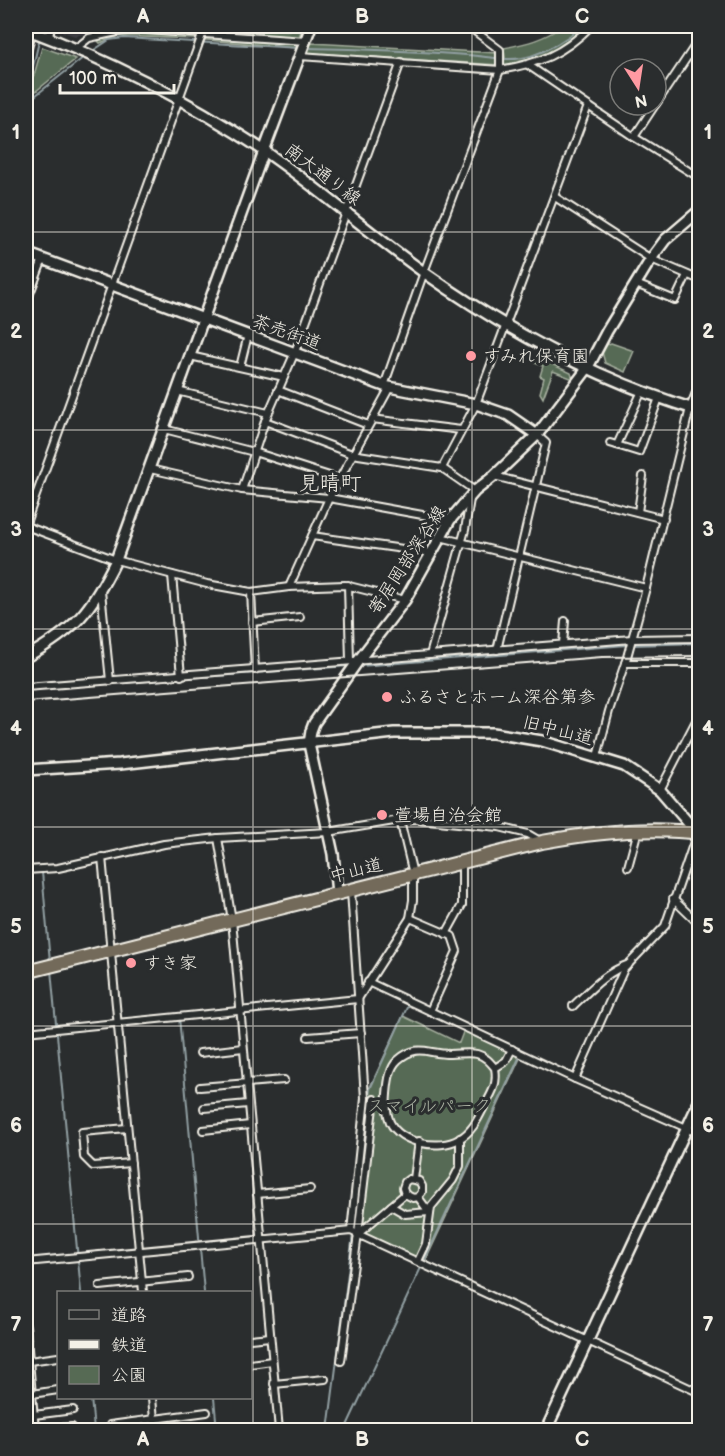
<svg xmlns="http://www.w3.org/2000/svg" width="725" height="1456" viewBox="0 0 725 1456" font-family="'Balsamiq Sans','Klee One',sans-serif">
	<rect width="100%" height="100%" fill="#2a2d2e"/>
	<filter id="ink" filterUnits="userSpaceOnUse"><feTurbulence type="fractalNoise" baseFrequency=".0167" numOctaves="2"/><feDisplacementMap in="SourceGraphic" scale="12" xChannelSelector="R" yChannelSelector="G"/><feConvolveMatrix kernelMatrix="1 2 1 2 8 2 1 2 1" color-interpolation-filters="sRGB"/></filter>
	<g filter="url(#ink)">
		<path fill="#3d3d43" d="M54,26h250l-6,10 -186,-8 -37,8 -21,-7z"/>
		<g fill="#566a54" stroke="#a5ae9e" stroke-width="1.5">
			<path d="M106,26h92l103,5 -5,17 -100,-9 -77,-3 -19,7 -11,-12z"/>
			<path d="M563,26h25c-30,26 -47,35 -88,39l-192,-12 3,-10 187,10 1,6 6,-1 -1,-10c24,-5 38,-8 59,-22z"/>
			<path d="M42,47l34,12 -50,40 2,-15 6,-9z"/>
			<path d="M611,343l23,8 -9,21 -20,-9 -3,-11 4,-7z"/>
			<path d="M538,358l33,15 2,6 -20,-8 -10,27 -3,-5 4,-15 -4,-2 3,-10 -8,-3z"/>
			<path d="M403,1016l56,27 6,-16 57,27 -98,210 -73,-33 14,-133z"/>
		</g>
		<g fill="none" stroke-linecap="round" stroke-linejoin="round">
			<g stroke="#919fa2" stroke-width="2">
				<path d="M306,48c54,1 107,3 161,7 21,1 42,8 64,1 18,-6 36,-17 51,-30"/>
				<path d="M91,52l18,-12 15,-2 176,10"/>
				<path d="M26,82l6,-11 8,-34"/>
				<path d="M26,103l58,-46"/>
				<path d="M634,645l66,-2"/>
				<path d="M360,666l267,-21"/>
				<path d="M26,690l323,-24"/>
				<path d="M42,872l8,90"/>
				<path d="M51,970l30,322"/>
				<path d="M179,1017l25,275"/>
				<path d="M357,1199l13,-110 39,-86"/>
				<path d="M91,1398l3,32"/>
				<path d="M214,1398l3,32"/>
				<path d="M328,1430l25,-196"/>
				<path d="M345,1430l175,-374"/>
			</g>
			<defs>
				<g id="street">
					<path d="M49,37l2,-11"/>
					<path d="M75,49l14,-11 42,-9 175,12"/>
					<path d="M300,56l200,14c40,-7 62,-15 91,-44"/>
					<path d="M26,58l7,-32"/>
					<path d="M528,65l106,72 66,41"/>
					<path d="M656,104l44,-66"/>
					<path d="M634,137l21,-32"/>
					<path d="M555,197l96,62 49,21"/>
					<path d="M636,284l39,16 12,-25"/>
					<path d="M26,304l17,-45"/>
					<path d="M190,356l94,21"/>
					<path d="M240,367l8,-32"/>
					<path d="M384,386l40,-114 76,-202v-20l-32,-24"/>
					<path d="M278,390l90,35"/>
					<path d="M177,391l91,22"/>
					<path d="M372,419l89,11"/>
					<path d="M265,421l87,33 90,14 33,23"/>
					<path d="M164,429l90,23 85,27"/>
					<path d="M610,443l29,9 20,-54"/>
					<path d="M617,445l25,-54"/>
					<path d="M442,468l34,-64 112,-298"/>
					<path d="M150,469l92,21 87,8 121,22"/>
					<path d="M494,476l170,43"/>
					<path d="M242,490l23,-69 30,-69 106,-290"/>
					<path d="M638,512l5,-36"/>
					<path d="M26,523l176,-488"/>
					<path d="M26,526l90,34 91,24 44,8 38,-5 56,-2 60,15"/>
					<path d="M312,536l119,17"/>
					<path d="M440,537l206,51"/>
					<path d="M172,575l9,101"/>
					<path d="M348,585l2,76"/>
					<path d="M289,587l40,-89 61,-111"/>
					<path d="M101,591l9,90"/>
					<path d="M251,592l4,78"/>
					<path d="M252,622l48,-5"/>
					<path d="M563,644l2,-23"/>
					<path d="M497,650l49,-207 -9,-8"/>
					<path d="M430,655l35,-125 5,-31"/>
					<path d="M625,663h75"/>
					<path d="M26,687l606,-48 68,-1"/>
					<path d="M597,757l12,-46 18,-54 19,-69 44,-180 10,-26"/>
					<path d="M660,790l40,-77"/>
					<path d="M218,838l14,82 47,510"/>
					<path d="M102,857l41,435"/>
					<path d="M628,867l10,-37"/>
					<path d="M26,870l32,-2 106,-24 54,-6 110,-6 72,-12 17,-1 82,8 29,7 12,7"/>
					<path d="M673,899l27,26"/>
					<path d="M410,918l42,18 5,15 -27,60"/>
					<path d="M446,934l16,-29v-43"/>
					<path d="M368,982l207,97 125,55"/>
					<path d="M358,999l52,-81 3,-18v-26l-13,-54"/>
					<path d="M573,1006c17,-16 33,-34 56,-42"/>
					<path d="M26,1032l332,-33"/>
					<path d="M308,1037l53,-4"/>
					<path d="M200,1053l43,-5"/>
					<path d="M495,1068c3,16 -3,25 -11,39 -6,12 -12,25 -25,32 -20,12 -59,4 -69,-17 -4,-9 -4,-18 -3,-28 1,-11 2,-26 11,-34 20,-17 29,-6 52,-6 8,0 19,-2 27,0 8,2 13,8 18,14l11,-7 6,-12"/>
					<path d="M575,1079l49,-110 41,-43 32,-93"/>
					<path d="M200,1087l84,-7"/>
					<path d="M374,1099l-16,135 47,-40"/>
					<path d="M204,1108l44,-4"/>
					<path d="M127,1128l-45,4 2,25 9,9 38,-3"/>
					<path d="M203,1130l47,-5"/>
					<path d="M414,1179l5,-38"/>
					<path d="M257,1194l53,-5"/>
					<path d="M391,1206l14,8 24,-2 -11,-15 -5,1 -8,-4 -2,-6 2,-6 4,-3 10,2 3,5v6l-4,5"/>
					<path d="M351,1231l14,-133 -14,-207"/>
					<path d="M418,1261l8,-17 5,-37 22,-27 7,-14v-28"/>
					<path d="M26,1262l325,-31 349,162"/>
					<path d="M100,1286l88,-9"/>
					<path d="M26,1326l9,104"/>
					<path d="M250,1339l20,-2"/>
					<path d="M29,1361l29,-4"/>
					<path d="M341,1361l17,-127"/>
					<path d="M250,1364l22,-3"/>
					<path d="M274,1384l51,-5"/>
					<path d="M32,1394l26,-4"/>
					<path d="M152,1398l3,32"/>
					<path d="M26,1416l47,-6"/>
					<path d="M110,1425l97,-13"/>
					<path d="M35,1430l37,-3"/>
				</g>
				<g id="secondary">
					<path d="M26,29c83,31 163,72 237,121 56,38 107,84 162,123 85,60 175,108 275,138"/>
					<path d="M26,253l358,133 92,18 32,11 29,20"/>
					<path d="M26,657c50,-28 65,-46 90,-97l148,-409 47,-125"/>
					<path d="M26,770l94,-6 274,-31h99l49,8 82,25 36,24 37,43"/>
					<path d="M337,893l-4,-39 -24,-110 2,-13 3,-8 44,-62 47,-61 45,-80 25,-29 19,-15 43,-41 50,-66 20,-38 44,-72 14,-19 35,-30"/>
					<path d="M546,1430l154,-330"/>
				</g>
				<path id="highway" d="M26,972l516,-130c52,-10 105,-16 158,-9"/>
			</defs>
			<use href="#street" stroke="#f4f1e8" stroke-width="10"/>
			<use href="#secondary" stroke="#f4f1e8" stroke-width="14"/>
			<use href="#highway" stroke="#f4f1e8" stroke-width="16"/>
			<use href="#street" stroke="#2a2d2e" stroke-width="6"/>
			<use href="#secondary" stroke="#2a2d2e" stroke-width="9"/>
			<use href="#highway" stroke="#736b5a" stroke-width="12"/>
			<path stroke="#f4f1e8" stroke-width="2" d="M26,702l576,-45 98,-1"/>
		</g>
	</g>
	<path fill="none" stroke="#f4f1e8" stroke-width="1.5" stroke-opacity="0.55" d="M253,26v1404M472,26v1404M26,232h674M26,430h674M26,629h674M26,827h674M26,1026h674M26,1224h674"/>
	<g fill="#ff9aa2" stroke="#2a2d2e" stroke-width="2">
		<circle cx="471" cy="356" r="6"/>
		<circle cx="387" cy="697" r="6"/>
		<circle cx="382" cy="815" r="6"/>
		<circle cx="131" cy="963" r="6"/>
	</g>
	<g text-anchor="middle" stroke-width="6" stroke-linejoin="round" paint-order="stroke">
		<g font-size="18" fill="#f4f1e8" stroke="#2a2d2e">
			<text transform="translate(323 174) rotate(37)" y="6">南大通り線</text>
			<text transform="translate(287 332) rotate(20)" y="6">茶売街道</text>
			<text transform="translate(407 560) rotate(-57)" y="6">寄居岡部深谷線</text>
			<text transform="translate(558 730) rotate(14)" y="6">旧中山道</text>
			<text transform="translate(356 870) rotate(-14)" y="6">中山道</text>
		</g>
		<g font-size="18" fill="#f4f1e8" stroke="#2a2d2e" text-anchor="start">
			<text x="483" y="362">すみれ保育園</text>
			<text x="399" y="703">ふるさとホーム深谷第参</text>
			<text x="394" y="821">萱場自治会館</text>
			<text x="143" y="969">すき家</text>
		</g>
		<g font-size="18" fill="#adb4a5" stroke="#2a2d2e">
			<text x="429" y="1112">スマイルパーク</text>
		</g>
		<g font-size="21" fill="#f4f1e8" stroke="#2a2d2e">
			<text x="330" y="490">見晴町</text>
		</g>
	</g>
	<rect width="725" height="1456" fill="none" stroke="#2a2d2e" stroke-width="66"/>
	<rect x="57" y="1291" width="195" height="108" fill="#2a2d2e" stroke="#7b7b78" stroke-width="1.5"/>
	<rect x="69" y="1310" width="30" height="9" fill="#2a2d2e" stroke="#7b7b78" stroke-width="1.5"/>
	<text x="111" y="1321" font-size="18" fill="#f4f1e8">道路</text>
	<rect x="69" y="1340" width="30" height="9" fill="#f4f1e8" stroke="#7b7b78" stroke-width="1.5"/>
	<text x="111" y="1351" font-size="18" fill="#f4f1e8">鉄道</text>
	<rect x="69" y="1366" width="30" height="18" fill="#566a54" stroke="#7b7b78" stroke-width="1.5"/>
	<text x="111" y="1381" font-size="18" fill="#f4f1e8">公園</text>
	<g transform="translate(638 87) rotate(168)"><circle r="28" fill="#2a2d2e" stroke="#7b7b78" stroke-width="1.5"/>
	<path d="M0-4.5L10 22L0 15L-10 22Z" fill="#ff9aa2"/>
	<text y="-9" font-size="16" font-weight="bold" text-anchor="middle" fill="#f4f1e8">N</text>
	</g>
	<path d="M60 84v9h114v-9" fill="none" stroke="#f4f1e8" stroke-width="3"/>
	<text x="69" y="84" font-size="18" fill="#f4f1e8" stroke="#2a2d2e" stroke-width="4.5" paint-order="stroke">100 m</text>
	<rect x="33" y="33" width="659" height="1390" fill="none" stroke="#f4f1e8" stroke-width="2"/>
	<g font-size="20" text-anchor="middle" font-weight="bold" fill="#f4f1e8">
		<text x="143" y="23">A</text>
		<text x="362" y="23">B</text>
		<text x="582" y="23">C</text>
		<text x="16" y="139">1</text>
		<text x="708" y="139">1</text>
		<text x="16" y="338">2</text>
		<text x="708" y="338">2</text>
		<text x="16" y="536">3</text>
		<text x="708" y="536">3</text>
		<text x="16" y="735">4</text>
		<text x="708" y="735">4</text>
		<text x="16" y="933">5</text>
		<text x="708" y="933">5</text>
		<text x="16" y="1132">6</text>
		<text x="708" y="1132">6</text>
		<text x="16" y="1331">7</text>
		<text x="708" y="1331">7</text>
		<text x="143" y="1446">A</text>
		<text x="362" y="1446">B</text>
		<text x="582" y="1446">C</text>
	</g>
</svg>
